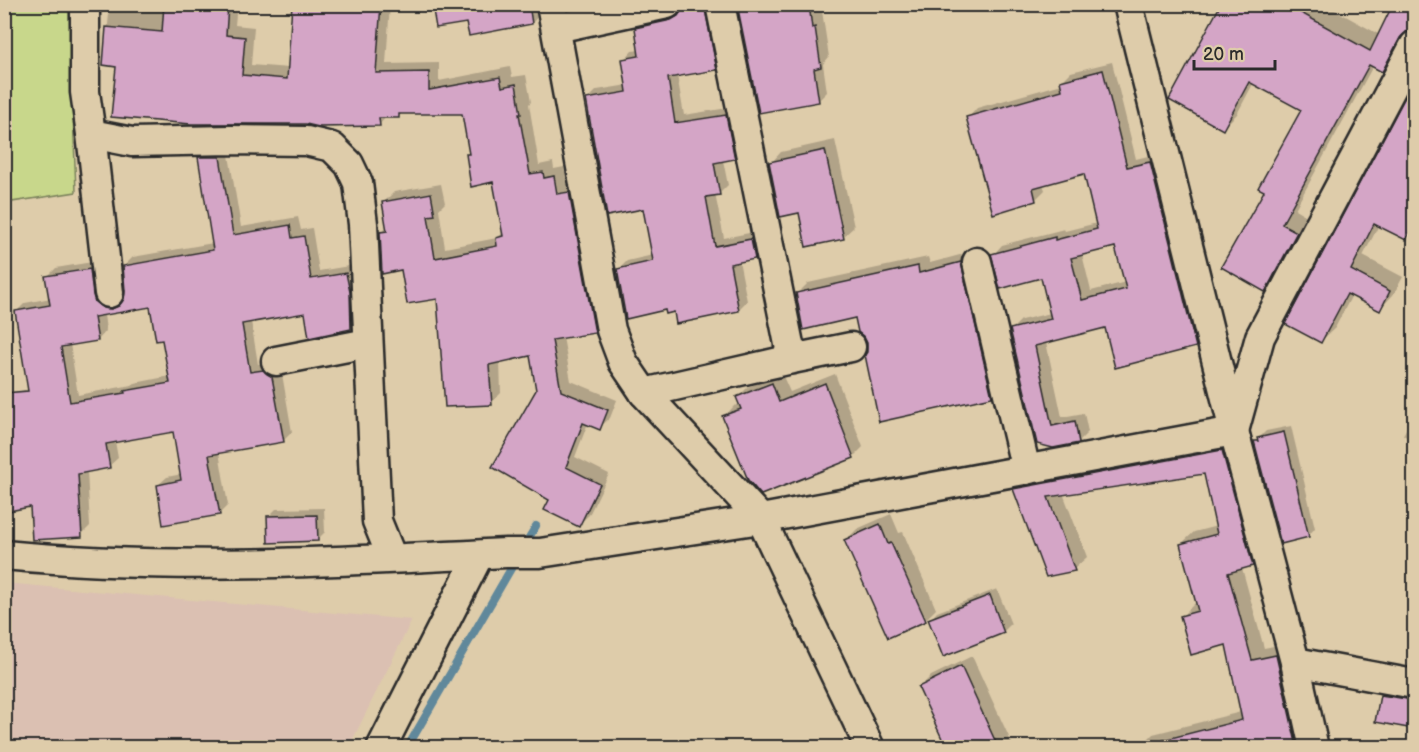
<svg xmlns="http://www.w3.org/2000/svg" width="1419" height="752" viewBox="0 0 1419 752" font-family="'Balsamiq Sans',sans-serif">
	<rect width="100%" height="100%" fill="#deccaa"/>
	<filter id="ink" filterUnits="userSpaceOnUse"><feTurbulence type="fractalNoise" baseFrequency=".0167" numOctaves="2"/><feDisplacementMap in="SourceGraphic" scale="12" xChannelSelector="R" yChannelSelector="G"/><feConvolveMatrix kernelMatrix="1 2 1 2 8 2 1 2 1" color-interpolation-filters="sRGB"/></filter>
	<g filter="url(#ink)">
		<path fill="#dbc0b2" d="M5,583l407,37 -63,127h-344z"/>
		<path fill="#c8d78b" stroke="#7a815b" stroke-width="1.5" d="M5,5h64l7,187 -71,11z"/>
		<g fill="#0003" fill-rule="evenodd">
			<path d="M110,4h127l-2,21 19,2 -3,38 38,3 4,-64h97l-4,60 53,-1v18l71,-14 2,10 14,-2 5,27 -2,2 10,61 14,-3 1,7 10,-2 3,17 12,-2 25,139 -10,11 -31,5 8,44 46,19 -7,18 -11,10 -11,-5 -13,34 34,17 -20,41 -11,10 -27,-26 -13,-109 -6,-36 -32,7 1,32 -10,10 -53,-106 -36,-28 -21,-36 7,-7 -4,-24 10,-10 47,-8 4,19 -6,6 6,39 52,-10 7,-6 -9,-51 -28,-26 3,-3 -7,-40 -61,1 -3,3h-12l-8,9 -262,-60 -13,-1z"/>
			<path d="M434,4h106l2,8 -10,11 -65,-2z"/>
			<path d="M684,4h29l12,56 -9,9 -39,6 7,40 50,-8 9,42 -9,9 -11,2 5,25 -8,8 -5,1 9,44 35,-7 4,18 -9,8 -15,3 8,41 -9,9h-63l-9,-2 -48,-38 9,-9 26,-6 -9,-48 -56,-108 9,-9 31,-5 -4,-25 8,-9 8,-1 -4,-22 9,-8 36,-8 2,-1z"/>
			<path d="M738,4h83l8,53 -6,7 4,28 -9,9z"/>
			<path d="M935,4h38l-35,10z"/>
			<path d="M1223,4h101l56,31 15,-31h19v24l-5,1 -14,27 -14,14 -8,-4 -78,143 15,9 -31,58 -14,14 1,-99 37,-82 -49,-27 -17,32 -14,14z"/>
			<path d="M1112,62l24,97 24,-6 45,183 -10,10 -89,-20 -60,16 16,75 22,-4 4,19 -10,10 -25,4 -42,-116 10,-10 30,-7 -9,-37 -49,-21 9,-10 62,-16 1,2 32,-8 -12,-51 -42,12 2,6 -10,10 -67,-82 9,-10 85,-24 -1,-2 10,-10zM1116,245l10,37 -35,9 -9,-37z"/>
			<path d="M1414,84v146l-8,8 -27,-13 -16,31 40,21 -10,18 -13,14 -28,-14 -17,33 -14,13 -34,-17z"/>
			<path d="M835,140l19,87 -11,10 -43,-26 -29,-48 10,-11z"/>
			<path d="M208,149h20l13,78 57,-10 3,13 11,-2 7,43 36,-6 5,54 -9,9 -45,-17 -55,10 7,43 14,-2 9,6 11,64 -9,9 -64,11 9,53 -9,9 -61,-29 9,-8 15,-3 -8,-44 -59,11 3,17 -9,8 -22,5 3,55 -9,9 -49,-30 -28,-111 26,-5 -13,-78 8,-8 26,-5 -4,-21 9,-9 42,-7 14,39 9,1 5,-2 -2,-33 9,-9 80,-14 -13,-85zM151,305l12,34 7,37 -35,7 -3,2 -54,10 -8,-51 28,-4 8,-9 -2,-17z"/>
			<path d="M971,252l31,133 -11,11 -123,-44v-9l-12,-26 -59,-23 11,-11 120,-26 2,6z"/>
			<path d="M782,374l8,18 45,-18 28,73 -10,10 -129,-40 10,-11 6,-2 -2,-7 10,-10z"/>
			<path d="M1414,414v27l-11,-6z"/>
			<path d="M1291,426l24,102 -7,8 -53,-94 11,-11z"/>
			<path d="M1234,438l30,115 -12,12 -10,3 22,80 24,-5 26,105h-37l2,-1 -2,-5 -20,6h-116v-2l12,-12 88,-22 -14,-69 -45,-27 12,-12 3,-1 -16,-59 13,-12 23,-6 -12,-54 -142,21 24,64 -13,12 -27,6 -32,-86 12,-12z"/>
			<path d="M324,508l1,24 -8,8 -49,-23 8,-8z"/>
			<path d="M891,514l8,19 4,-1 33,77 -11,11 -79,-80 11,-11z"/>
			<path d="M997,589l14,35 -8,8 -73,-12 7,-8z"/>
			<path d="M972,656l42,92h-66l-28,-61 11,-11z"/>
			<path d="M1389,688l25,4v36l-37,-7 5,-26z"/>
		</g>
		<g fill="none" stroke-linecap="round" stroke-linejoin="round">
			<g stroke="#60889b" stroke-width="8">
				<path d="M522,549l14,-23"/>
				<path d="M407,748l109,-188"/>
			</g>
		</g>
		<g fill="#d4a5c6" stroke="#2b2b2b" stroke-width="1.5" fill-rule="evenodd">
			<path d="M164,4h41l23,2 -2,29 19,2 -3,38 45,4 5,-75h89l-5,69 53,-1v18l71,-13 2,10 14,-3 5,30h-2l11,60 13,-2 1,6 10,-2 3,18 12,-2 26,141 -43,7 9,51 47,19 -8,20 -17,-7 -17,44 34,17 -21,43 -35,-17 5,-10 -57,-33 44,-77 -6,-34 -41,9 3,40 -47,2 -8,-108 -30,5 -6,-34 -19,4 -2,-42 7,-1 -5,-29 49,-9 4,22 -7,1 7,42 62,-12 -1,-8 7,-2 -10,-54 -22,5 -5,-33h3l-7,-40h-63v4h-20l1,8 -61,1 -13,-3h-115l-80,-7 5,-50 -13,-2 3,-38 56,5z"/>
			<path d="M432,4h97l3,20 -63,12 -3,-13 -30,5z"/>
			<path d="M683,4h21l13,66 -49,8 7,45 51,-8 9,44 -21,4 6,32 -14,2 9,49 36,-7 4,20 -25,5 9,47 -63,13 -2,-12 -8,2 -1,-4 -39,9 -9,-50 36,-8 -10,-52 -36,7 -21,-117 41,-7 -5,-33 17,-3 -4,-28 36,-8 7,-4 4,-6z"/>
			<path d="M737,4h72l3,24 3,-1 6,40 -7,2 5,33 -60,11z"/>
			<path d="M1221,4h64l85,47 23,-47h21v26l-8,2 -6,6 -18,34 -13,-7 -87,159 15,8 -32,60 -44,-25 43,-76 -6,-3 43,-78 -52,-28 -26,48 -54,-30z"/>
			<path d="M1103,70l24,97 23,-5 46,185 -81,21 -10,-40 -70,18 17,80 23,-5 4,22 -26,5 -16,-4 -27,-115 41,-10 -10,-41 -41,11 -9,-35 64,-17v3l42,-11 -13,-55 -51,14 3,13 -43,13 -27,-97 96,-27 -2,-9zM1115,247l11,42 -44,11 -11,-42z"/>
			<path d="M1414,80v144l-8,16 -32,-16 -23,46 39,21 -10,20 -33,-17 -26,49 -36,-19z"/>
			<path d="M825,150l19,89 -38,8 -7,-34 -19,4 -11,-55z"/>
			<path d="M198,157h22l13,78 57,-10 2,13 12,-2 7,43 35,-6 4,19 1,37 -42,9 -4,-25 -63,11 8,48 13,-2 9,7 12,65 -75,13 11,60 -57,10 -6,-40 24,-5 -8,-48 -67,12 4,24 -32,6 4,63 -50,3 -2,-33 -26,5v-119l24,-2 -13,-80 35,-6 -5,-29 45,-7 3,26 2,7 8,6 8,1 8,-3 5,-7 1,-8 -2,-25 90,-16zM150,307l6,34 6,-1 8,43 -46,8 1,2 -55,9 -9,-55 37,-6 -4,-24z"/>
			<path d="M961,262l31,135 -113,25 -14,-67 2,-3v-9l-3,-6 -6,-5 -3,-14 -52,12 -7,-37 122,-27 1,7z"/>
			<path d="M772,383l7,19 46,-19 29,75 -93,37 -13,-15 -26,-64 19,-7 -5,-12z"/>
			<path d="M1284,432l25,105 -28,7 -27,-103h4l-1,-3z"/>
			<path d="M1222,450l31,116 -25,7 24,87 24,-5 21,92h-133l-1,-7 79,-20 -16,-75 -35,10 -11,-39 18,-5 -18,-67 37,-10 -13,-60 -156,23 27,74 -29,6 -33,-88z"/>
			<path d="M317,515l1,26 -50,2 -1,-27z"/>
			<path d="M880,524l8,20 3,-1 35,78 -38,17 -44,-98z"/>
			<path d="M990,595l14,38 -61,24 -15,-38z"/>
			<path d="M961,666l37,81h-52l-28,-60z"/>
			<path d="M1380,695l34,5v29l-39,-7z"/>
		</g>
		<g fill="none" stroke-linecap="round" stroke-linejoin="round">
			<defs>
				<g id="minor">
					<path d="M85,4v88l6,42 41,8 99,-2 75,1 26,6 17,17 9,19 5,41 14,297 15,37"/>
					<path d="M551,4l60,326 12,32 21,31 117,126 109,229"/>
					<path d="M720,4l72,355"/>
					<path d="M1128,4l106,427 61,231 19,86"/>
					<path d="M556,28l111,-24"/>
					<path d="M91,134l18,159"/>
					<path d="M977,262l49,208"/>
					<path d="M276,361l92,-18"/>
					<path d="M644,393l148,-34 59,-12"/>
					<path d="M4,555c167,16 335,7 502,-2h34l221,-34 473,-88 26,-94 154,-291"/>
					<path d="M1295,662l119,22"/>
					<path d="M381,748l98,-193"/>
				</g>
			</defs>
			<use href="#minor" stroke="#2b2b2b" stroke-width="33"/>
			<use href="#minor" stroke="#deccaa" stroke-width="28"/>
		</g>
	</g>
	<rect width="1419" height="752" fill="none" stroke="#deccaa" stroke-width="24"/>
	<rect x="12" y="12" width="1395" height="728" fill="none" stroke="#2b2b2b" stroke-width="2" filter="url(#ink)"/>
	<path d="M1194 60v9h81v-9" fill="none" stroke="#2b2b2b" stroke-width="3"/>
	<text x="1203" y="60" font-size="18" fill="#2b2b2b" stroke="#deccaa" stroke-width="4.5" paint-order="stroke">20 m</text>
</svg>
